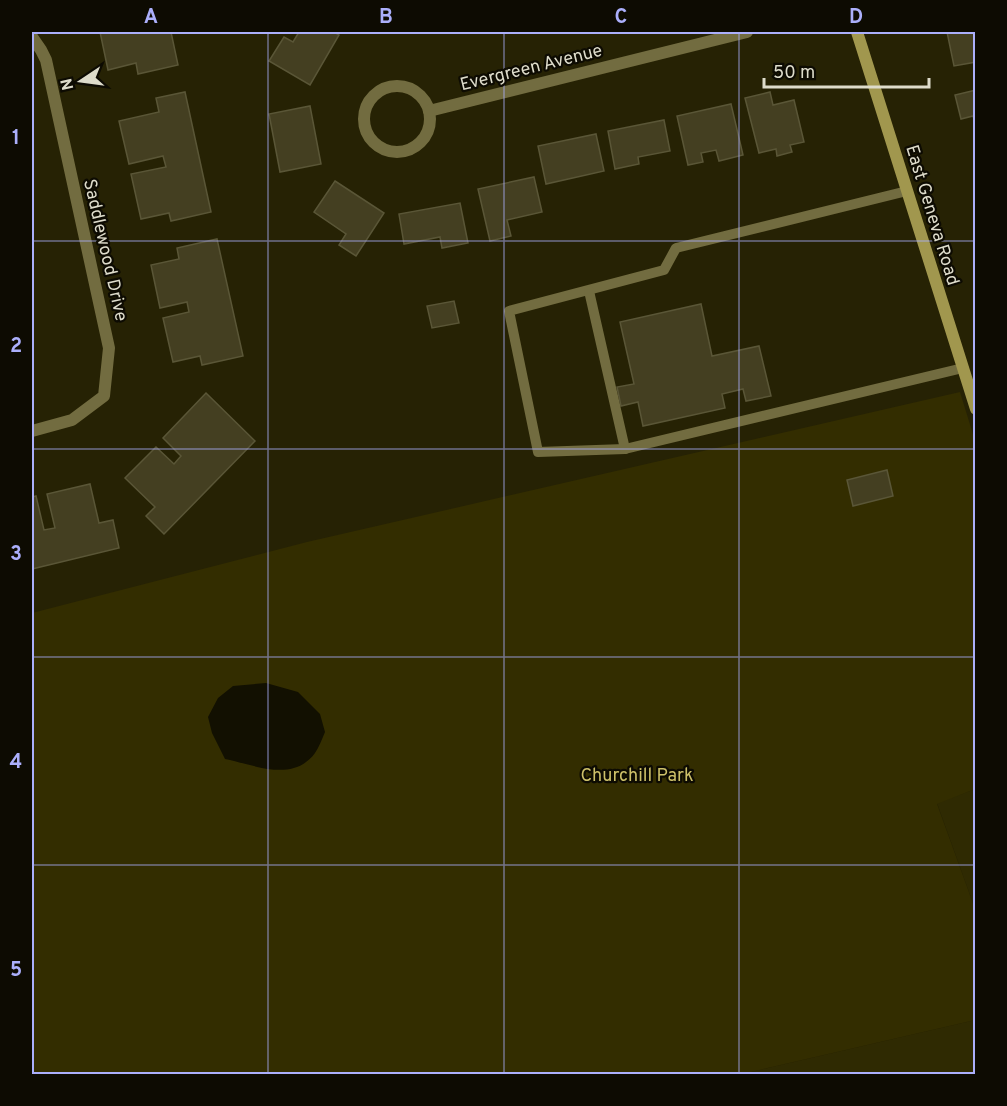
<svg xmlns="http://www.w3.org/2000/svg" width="1007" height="1106" viewBox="0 0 1007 1106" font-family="Overpass,sans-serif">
	<rect width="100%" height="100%" fill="#262204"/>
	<g fill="#2f2a02">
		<path d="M975,789v120l-38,-106z"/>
		<path d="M975,1020v54h-233z"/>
	</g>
	<path fill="#332d00" d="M960,392l16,52 -1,345 -38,15 38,105v111l-233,54h-710v-461l275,-71z"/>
	<path fill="#121001" d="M266,683l32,9 22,22 5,18c-3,7 -6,15 -10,21 -22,30 -60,12 -90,6l-13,-26 -4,-16 10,-19 15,-12z"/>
	<g fill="#443f21" stroke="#5a5637" stroke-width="1.5">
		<path d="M100,32h71l7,33 -40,9 -2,-11 -28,7z"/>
		<path d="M299,32h35l5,3 -29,50 -41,-24 15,-24 9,5z"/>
		<path d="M947,32h29v30l-22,4z"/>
		<path d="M976,90v35l-3,-9 -12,3 -6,-24z"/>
		<path d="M185,92l26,120 -40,9 -2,-8 -28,6 -10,-45 35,-7 -3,-11 -34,8 -10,-43 40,-9 -3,-14z"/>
		<path d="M770,92l3,13 21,-5 10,42 -14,3 2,7 -15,4 -1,-7 -17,4 -14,-55z"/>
		<path d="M731,104l12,51 -24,6 -3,-11 -15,3 2,9 -15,3 -11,-49z"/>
		<path d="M310,106l11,58 -41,8 -11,-58z"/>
		<path d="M664,120l6,31 -32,6 1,7 -24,5 -7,-38z"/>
		<path d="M596,134l8,37 -58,13 -8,-38z"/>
		<path d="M534,177l8,35 -35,8 4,16 -21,5 -12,-52z"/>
		<path d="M335,181l49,32 -28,43 -17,-11 7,-11 -32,-22z"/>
		<path d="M460,203l8,40 -26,5 -2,-11 -36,7 -5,-30z"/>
		<path d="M217,239l26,117 -41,9 -2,-9 -27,6 -10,-44 26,-6 -2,-10 -27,6 -9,-43 28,-6 -2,-11z"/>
		<path d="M454,301l5,22 -27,5 -5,-22z"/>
		<path d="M701,304l11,52 47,-10 12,50 -25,5 -3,-12 -21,5 3,14 -82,18 -5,-24 -17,4 -4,-19 17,-3 -14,-62z"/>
		<path d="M206,393l49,48 -91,93 -18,-18 9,-9 -30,-29 31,-31 18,17 7,-8 -18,-18z"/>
		<path d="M887,470l6,26 -40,10 -6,-26z"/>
		<path d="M90,484l9,39 14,-3 6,28 -87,21v-72l4,-1 8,34 11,-2 -8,-34z"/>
	</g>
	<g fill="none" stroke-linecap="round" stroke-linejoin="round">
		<g stroke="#726c40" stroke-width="10">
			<path d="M907,191l-231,57 -12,22 -155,41 29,141 87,-3 338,-81"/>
			<path d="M589,291l36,158"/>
		</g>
		<g stroke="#726c40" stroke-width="12">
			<path d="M32,37l9,13 5,10 63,288 -5,48 -32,24 -40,11"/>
			<circle cx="397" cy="119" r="33"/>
			<path d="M429,111l318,-79"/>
		</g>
		<path stroke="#a1974e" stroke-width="12" d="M857,32l119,377"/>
	</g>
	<path fill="none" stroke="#abaffb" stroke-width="1.5" stroke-opacity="0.55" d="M268,32v1042M504,32v1042M739,32v1042M32,241h944M32,449h944M32,657h944M32,865h944"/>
	<g text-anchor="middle" stroke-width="4.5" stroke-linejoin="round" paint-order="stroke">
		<g font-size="18" fill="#dedccb" stroke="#0d0b02">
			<text transform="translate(531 67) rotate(-14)" y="6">Evergreen Avenue</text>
			<text transform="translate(933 215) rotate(73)" y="6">East Geneva Road</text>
			<text transform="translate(106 250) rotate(77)" y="6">Saddlewood Drive</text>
		</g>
		<g font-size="18" fill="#cdc069" stroke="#0d0b02">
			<text x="637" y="781">Churchill Park</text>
		</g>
	</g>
	<rect width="1007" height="1106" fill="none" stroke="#0d0b02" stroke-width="66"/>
	<g transform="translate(81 81) rotate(257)" stroke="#0d0b02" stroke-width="4.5" paint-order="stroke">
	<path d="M0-4.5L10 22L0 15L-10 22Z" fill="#dedccb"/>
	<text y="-9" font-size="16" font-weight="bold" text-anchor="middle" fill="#dedccb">N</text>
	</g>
	<path d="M764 78v9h165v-9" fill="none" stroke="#dedccb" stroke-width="3"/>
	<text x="773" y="78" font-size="18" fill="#dedccb" stroke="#0d0b02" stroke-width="4.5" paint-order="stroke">50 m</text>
	<rect x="33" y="33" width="941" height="1040" fill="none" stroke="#abaffb" stroke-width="2"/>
	<g font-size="20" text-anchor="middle" font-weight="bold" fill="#abaffb">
		<text x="151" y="23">A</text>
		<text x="386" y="23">B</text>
		<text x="621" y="23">C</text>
		<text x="856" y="23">D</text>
		<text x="16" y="144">1</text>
		<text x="16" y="352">2</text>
		<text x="16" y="560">3</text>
		<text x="16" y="768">4</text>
		<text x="16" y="976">5</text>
	</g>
</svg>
